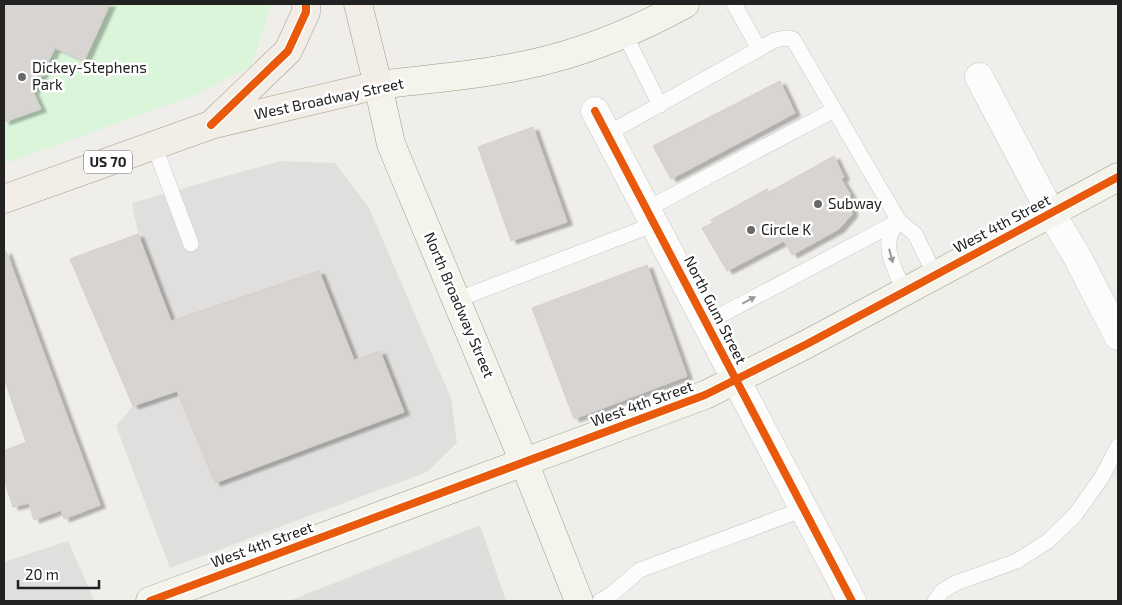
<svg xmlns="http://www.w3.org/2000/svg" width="1122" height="605" viewBox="0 0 1122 605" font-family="'Exo 2',sans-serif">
	<defs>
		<filter id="shadow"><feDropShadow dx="5.5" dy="3" stdDeviation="1" flood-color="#0004"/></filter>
	</defs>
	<rect width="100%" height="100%" fill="#f0eeeb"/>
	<path fill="#dfdedc" d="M480,525l26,76h-217z"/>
	<path fill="#daf5da" d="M4,4h268l-21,62 -56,29 -191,69z"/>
	<g fill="#e0dfde">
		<path d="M280,161l55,2 34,45 82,190 6,45 -30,29 -257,96 -54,-142 17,-20 211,-72 -25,-63 -148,50 -33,-87 -6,-31z"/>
		<path d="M68,541l26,59 -90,1v-39z"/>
	</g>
	<g fill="#d7d4d2" stroke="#d3d0cc" filter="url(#shadow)">
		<path d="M4,4h106l-26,57 -29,-13 -22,44 8,17 -37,13z"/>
		<path d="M780,81l15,32 -124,66 -18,-33z"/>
		<path d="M533,127l34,95 -56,19 -33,-94z"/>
		<path d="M834,156l10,21 -3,2 9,15 2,20 -13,15 -47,26 -8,-14 -57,30 -25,-43 11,-5 -2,-3 56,-31 2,3z"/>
		<path d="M138,234l33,87 148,-50 35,89 26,-9 24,61 -189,71 -38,-92 -44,15 -63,-147z"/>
		<path d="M6,251l94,254 -36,14 -3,-9 -27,10 -5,-17 -16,4 -9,-28v-28l22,-9 -22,-64v-126z"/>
		<path d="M647,265l40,111 -113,43 -42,-111z"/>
	</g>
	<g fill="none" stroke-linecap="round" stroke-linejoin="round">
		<defs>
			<g id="lane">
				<path d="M734,4l25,45"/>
				<path d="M624,33l36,72"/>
				<path d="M607,134l168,-94 10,-2 8,1 106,182 16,13 20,41"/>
				<path d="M154,145l37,99"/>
				<path d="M647,209l187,-99"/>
				<path d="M898,222c-20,22 -3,47 7,70"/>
				<path d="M456,300l199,-76"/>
				<path d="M706,323l193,-102"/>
				<path d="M600,601l12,-7 28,-24 164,-61"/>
				<path d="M935,601l7,-10 14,-8 61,-22 31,-20 27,-26 27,-38 16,-31"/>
			</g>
			<g id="street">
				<path d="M979,77l72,136 27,45 40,78"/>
				<path d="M595,111l257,490"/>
			</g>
			<g id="secondary">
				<path d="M150,601l555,-206 102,-51 311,-167"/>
				<path d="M579,601l-55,-139 -133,-318 -13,-59c57,-7 117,-11 173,-26 46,-12 92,-32 134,-55"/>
			</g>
			<g id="primary">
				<path d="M212,124l76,-73 18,-39v-8"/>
				<path d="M4,199l207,-74 167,-40 -20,-81"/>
			</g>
		</defs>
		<use href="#lane" stroke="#c9c8c7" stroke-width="16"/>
		<use href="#street" stroke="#c9c8c7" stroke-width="29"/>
		<use href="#secondary" stroke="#999a82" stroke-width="29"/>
		<use href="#primary" stroke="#a79c86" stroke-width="29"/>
		<use href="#lane" stroke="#fdfcfc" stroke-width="15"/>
		<use href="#street" stroke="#fdfcfc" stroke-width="28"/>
		<use href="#secondary" stroke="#f4f4ed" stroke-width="28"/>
		<use href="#primary" stroke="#f3ede7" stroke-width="28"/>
		<defs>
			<g id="cycleway">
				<path d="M595,111l257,490"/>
				<path d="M211,125l77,-74 18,-39v-8"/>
				<path d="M150,601l555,-206 102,-51 311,-167"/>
			</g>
		</defs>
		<use href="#cycleway" stroke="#fff" stroke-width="11"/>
		<use href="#cycleway" stroke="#e8590c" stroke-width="8"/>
	</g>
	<defs><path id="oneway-solid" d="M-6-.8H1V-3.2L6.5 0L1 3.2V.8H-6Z" transform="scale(1.25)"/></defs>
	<g fill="#9a9a9a">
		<use href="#oneway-solid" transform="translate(891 256) rotate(75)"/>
		<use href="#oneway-solid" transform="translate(749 300) rotate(-28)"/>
	</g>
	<g fill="#6a6968" stroke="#fff" stroke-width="2">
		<circle cx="22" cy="77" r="5"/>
		<circle cx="818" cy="204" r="5"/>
		<circle cx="751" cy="230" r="5"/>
	</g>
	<g text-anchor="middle" stroke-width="5" stroke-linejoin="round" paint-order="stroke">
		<rect fill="#fff" stroke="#646464" stroke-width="1" x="84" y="150.5" width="48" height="23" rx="4"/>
		<g font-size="14" font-weight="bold" fill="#222">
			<text x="108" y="167">US 70</text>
		</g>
		<g font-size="15" fill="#222" stroke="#fff" text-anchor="start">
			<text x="32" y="73">Dickey-Stephens<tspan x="32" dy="17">Park</tspan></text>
			<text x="828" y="209">Subway</text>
			<text x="761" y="235">Circle K</text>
		</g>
		<g font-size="15" fill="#222" stroke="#fff">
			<text transform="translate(329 99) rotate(-12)" y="5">West Broadway Street</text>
			<text transform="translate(1002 224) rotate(-28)" y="5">West 4th Street</text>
			<text transform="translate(459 305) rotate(67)" y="5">North Broadway Street</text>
			<text transform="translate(715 310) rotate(63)" y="5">North Gum Street</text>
			<text transform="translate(642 404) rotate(-20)" y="5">West 4th Street</text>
			<text transform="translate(262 545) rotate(-20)" y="5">West 4th Street</text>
		</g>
	</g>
	<rect width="1122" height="605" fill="none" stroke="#222222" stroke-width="10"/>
	<path d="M18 580v8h81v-8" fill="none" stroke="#222222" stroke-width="2.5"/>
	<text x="25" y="580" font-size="15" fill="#222222" stroke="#ffffff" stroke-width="4" paint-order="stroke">20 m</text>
</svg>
